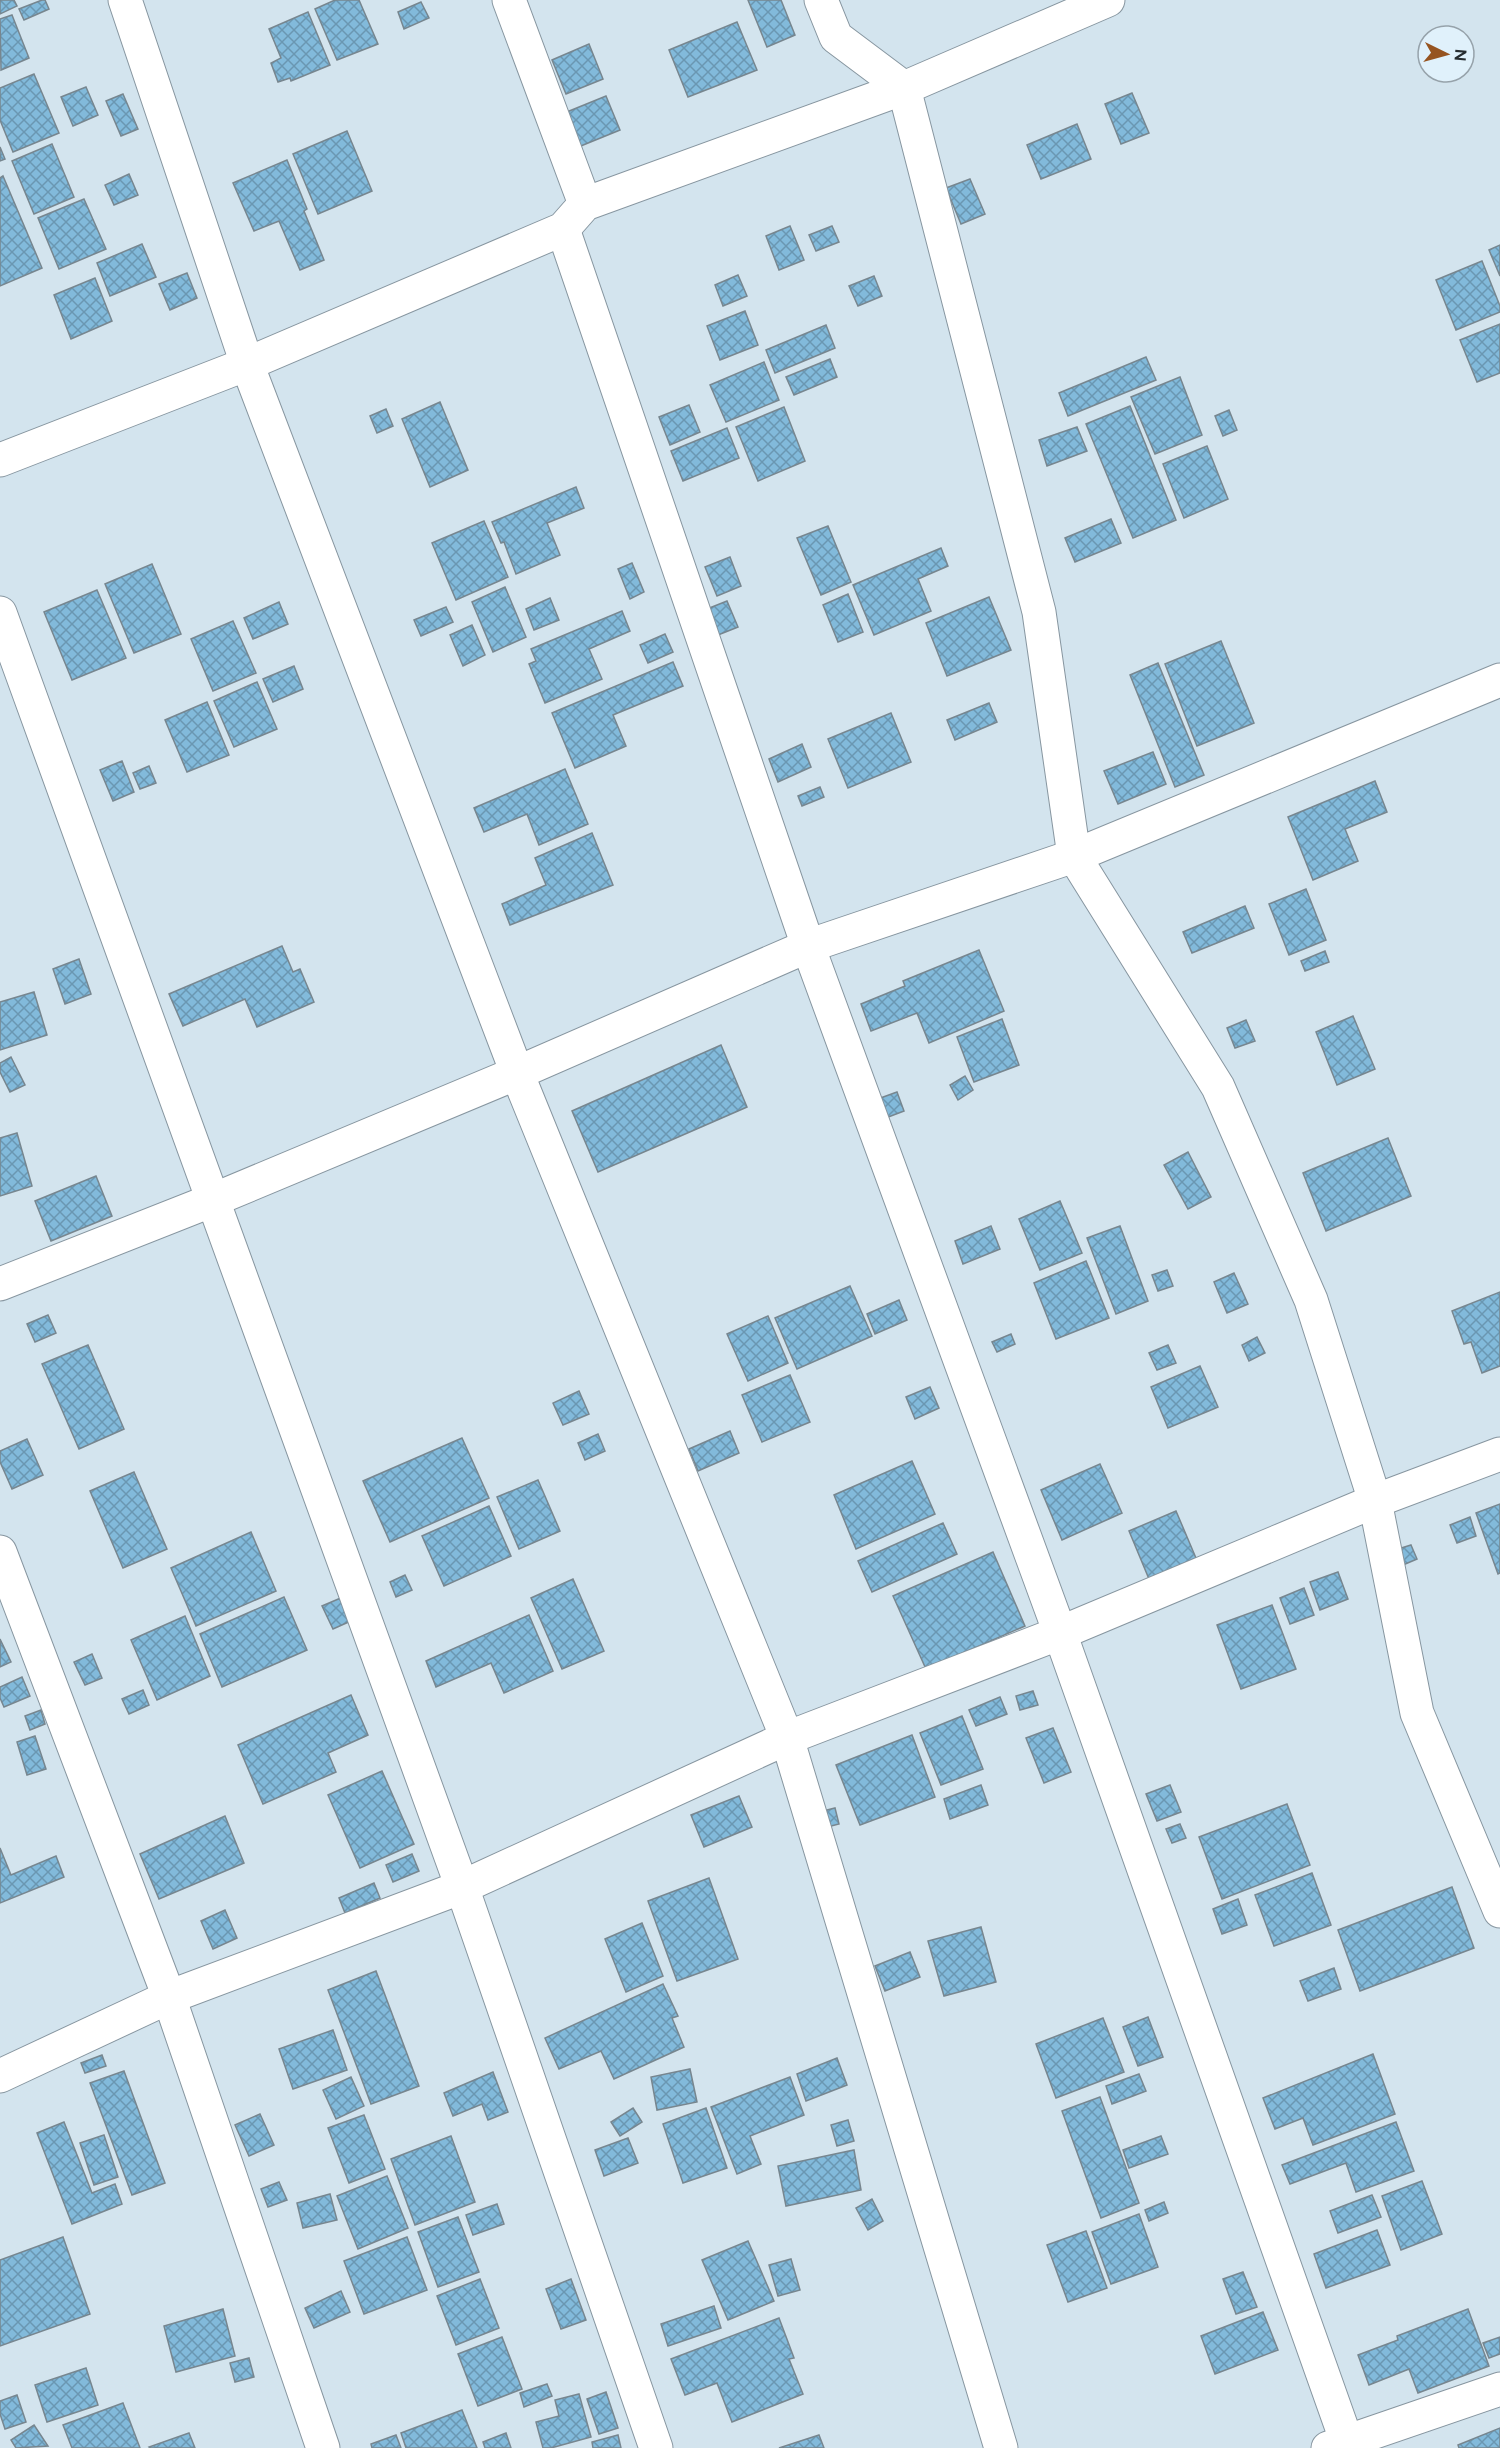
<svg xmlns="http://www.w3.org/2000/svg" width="1500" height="2448" viewBox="0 0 1500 2448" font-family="Figtree,sans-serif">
	<defs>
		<pattern id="building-cross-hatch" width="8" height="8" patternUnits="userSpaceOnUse" patternTransform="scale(1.5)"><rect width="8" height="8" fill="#82badb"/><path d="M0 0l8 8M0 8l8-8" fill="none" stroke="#6a97b2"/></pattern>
	</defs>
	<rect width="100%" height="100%" fill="#d3e4ee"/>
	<g fill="url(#building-cross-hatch)" stroke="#77868f" stroke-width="1.5">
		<path d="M0,0h14l3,6 -17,8z"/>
		<path d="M42,0h3l4,9 -25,11 -5,-11z"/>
		<path d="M335,0h24l19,44 -41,16 -22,-51z"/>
		<path d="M748,0h33l14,35 -28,12z"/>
		<path d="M421,2l8,16 -25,11 -6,-17z"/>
		<path d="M308,12l22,53 -39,16 -1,-3 -12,4 -7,-19 10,-5 -12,-29z"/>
		<path d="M12,15l17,43 -28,12 -1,-51z"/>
		<path d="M737,22l20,48 -69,27 -19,-47z"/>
		<path d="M589,44l14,35 -37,15 -14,-34z"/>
		<path d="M34,74l25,59 -46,19 -13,-32v-32z"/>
		<path d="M86,87l12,28 -25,11 -12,-29z"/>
		<path d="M1132,93l17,40 -28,11 -16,-40z"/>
		<path d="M123,94l15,35 -17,7 -15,-35z"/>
		<path d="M606,96l14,34 -49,20 -14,-34z"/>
		<path d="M1077,124l14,35 -50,20 -14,-34z"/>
		<path d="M347,131l25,60 -54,23 -25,-60z"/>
		<path d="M52,144l22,53 -40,17 -22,-53z"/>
		<path d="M0,147l5,12 -5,2z"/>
		<path d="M287,160l20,49 -3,2 20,49 -24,10 -21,-49 -25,10 -21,-48z"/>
		<path d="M129,174l9,21 -24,10 -9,-20z"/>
		<path d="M3,176l39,92 -42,18v-108z"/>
		<path d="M970,179l15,35 -24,10 -15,-36z"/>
		<path d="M84,199l22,50 -47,20 -21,-51z"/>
		<path d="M790,226l14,34 -25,10 -13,-34z"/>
		<path d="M832,226l7,16 -23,9 -7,-16z"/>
		<path d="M142,244l14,33 -46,19 -13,-33z"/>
		<path d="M1500,245v31l-11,-26z"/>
		<path d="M1482,261l18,45v6l-44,18 -20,-50z"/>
		<path d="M187,273l10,25 -27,12 -11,-26z"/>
		<path d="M738,275l9,21 -24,10 -8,-21z"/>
		<path d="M874,276l8,20 -24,10 -9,-20z"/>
		<path d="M95,278l17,43 -41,18 -17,-44z"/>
		<path d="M745,311l13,34 -38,15 -13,-34z"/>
		<path d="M1500,324v49l-23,9 -17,-42z"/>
		<path d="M826,325l9,23 -60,25 -9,-23z"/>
		<path d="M1146,357l10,23 -88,36 -9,-23z"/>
		<path d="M830,359l7,18 -43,18 -8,-18z"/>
		<path d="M764,362l15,38 -53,22 -16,-37z"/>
		<path d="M1180,377l22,58 -47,19 -24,-57z"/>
		<path d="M440,402l28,68 -38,17 -28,-68z"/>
		<path d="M689,405l11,27 -30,13 -11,-28z"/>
		<path d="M1130,406l46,114 -43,18 -47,-114z"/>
		<path d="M784,407l21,54 -47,20 -22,-54z"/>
		<path d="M386,409l7,17 -16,7 -7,-17z"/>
		<path d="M1229,410l8,20 -14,6 -8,-20z"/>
		<path d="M1077,427l10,24 -40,15 -8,-26z"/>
		<path d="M727,428l12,30 -56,23 -12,-30z"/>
		<path d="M1207,446l21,53 -44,19 -21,-54z"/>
		<path d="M576,487l8,21 -37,15 13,32 -44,19 -12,-32 -3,1 -9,-21z"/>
		<path d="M1111,519l10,24 -46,19 -10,-24z"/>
		<path d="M484,521l24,56 -52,23 -24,-57z"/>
		<path d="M828,526l23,56 -30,13 -24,-57z"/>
		<path d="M941,548l7,18 -30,13 13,32 -57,24 -21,-50z"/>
		<path d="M730,557l11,29 -24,10 -12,-29z"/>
		<path d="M632,563l12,29 -14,7 -12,-30z"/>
		<path d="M152,564l29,70 -47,19 -29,-69z"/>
		<path d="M505,587l21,50 -33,15 -21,-50z"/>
		<path d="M97,590l29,68 -54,22 -28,-68z"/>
		<path d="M848,594l15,38 -25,10 -15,-37z"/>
		<path d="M989,597l22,53 -64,26 -21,-53z"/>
		<path d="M550,598l9,22 -25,10 -8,-21z"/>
		<path d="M727,601l11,26 -20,8 -11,-26z"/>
		<path d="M279,602l9,22 -35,15 -9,-21z"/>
		<path d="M446,607l7,15 -32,14 -7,-16z"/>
		<path d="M622,611l8,20 -41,18 13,30 -57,24 -16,-39 7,-3 -5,-12z"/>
		<path d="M233,621l23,52 -43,18 -22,-52z"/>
		<path d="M472,625l13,30 -22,11 -13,-31z"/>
		<path d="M665,634l8,18 -25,11 -8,-18z"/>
		<path d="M1221,641l33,82 -57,23 -32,-82z"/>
		<path d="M673,662l10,24 -70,29 13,31 -51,22 -23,-55z"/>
		<path d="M1158,663l46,112 -29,12 -45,-112z"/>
		<path d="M294,666l9,23 -30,13 -10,-23z"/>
		<path d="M257,682l20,47 -43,18 -20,-46z"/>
		<path d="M207,702l22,53 -42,17 -22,-52z"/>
		<path d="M989,703l8,19 -42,18 -8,-20z"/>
		<path d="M891,713l20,49 -63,26 -20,-49z"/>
		<path d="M802,744l9,23 -33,15 -9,-23z"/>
		<path d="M1153,752l13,32 -48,20 -14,-33z"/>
		<path d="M122,761l12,31 -21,9 -13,-31z"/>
		<path d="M149,766l7,17 -16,6 -7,-16z"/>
		<path d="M565,769l23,55 -49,21 -12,-31 -43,18 -10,-24z"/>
		<path d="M1375,781l12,31 -42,17 13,32 -45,19 -25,-63z"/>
		<path d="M820,787l4,10 -22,9 -4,-10z"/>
		<path d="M592,833l21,52 -103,40 -8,-21 44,-19 -11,-27z"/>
		<path d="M1306,889l20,51 -37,15 -20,-51z"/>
		<path d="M1245,906l9,22 -62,25 -9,-21z"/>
		<path d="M282,946l11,26 7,-3 14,33 -57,25 -12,-28 -62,27 -14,-32z"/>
		<path d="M979,950l25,61 -75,32 -12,-30 -46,18 -10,-27 44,-18 -2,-5z"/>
		<path d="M1325,951l4,11 -24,9 -4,-10z"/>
		<path d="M79,959l12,35 -26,10 -12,-35z"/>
		<path d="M34,992l13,43 -47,15v-48z"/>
		<path d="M1353,1016l22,53 -38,16 -21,-53z"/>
		<path d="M1002,1019l17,46 -45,17 -17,-45z"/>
		<path d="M1246,1020l9,21 -20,7 -8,-20z"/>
		<path d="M721,1045l26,62 -149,65 -26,-61z"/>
		<path d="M11,1057l14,28 -15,7 -10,-20v-9z"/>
		<path d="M965,1076l8,14 -15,10 -8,-15z"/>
		<path d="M897,1092l7,19 -21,8 -8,-19z"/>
		<path d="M17,1133l15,53 -32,10v-58z"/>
		<path d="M1388,1138l23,58 -85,35 -23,-58z"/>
		<path d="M1188,1152l23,45 -23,12 -24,-44z"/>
		<path d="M96,1176l16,40 -61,25 -16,-40z"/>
		<path d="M1060,1201l22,52 -42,17 -21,-51z"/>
		<path d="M991,1226l9,23 -37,15 -8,-23z"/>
		<path d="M1120,1226l28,75 -32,13 -29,-76z"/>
		<path d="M1086,1261l23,57 -53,21 -22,-56z"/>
		<path d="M1167,1270l6,16 -15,5 -6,-16z"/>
		<path d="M1234,1273l14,31 -21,9 -13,-31z"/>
		<path d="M850,1286l22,50 -75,33 -22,-51z"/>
		<path d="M1500,1292v74l-18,7 -11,-31 -7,2 -12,-33z"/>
		<path d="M899,1300l8,20 -32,14 -8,-20z"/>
		<path d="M48,1315l8,18 -21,9 -8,-18z"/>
		<path d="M768,1316l20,47 -40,18 -21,-47z"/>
		<path d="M1011,1334l4,10 -18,8 -5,-10z"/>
		<path d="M1257,1337l8,16 -16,8 -7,-16z"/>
		<path d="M88,1345l36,84 -45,20 -37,-85z"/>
		<path d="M1168,1345l8,18 -19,7 -8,-17z"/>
		<path d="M1200,1366l18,41 -50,21 -17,-41z"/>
		<path d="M790,1375l20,47 -48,20 -20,-47z"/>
		<path d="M930,1387l9,21 -24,11 -9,-22z"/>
		<path d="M579,1391l10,23 -26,11 -10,-22z"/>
		<path d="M730,1431l9,22 -41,18 -9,-22z"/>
		<path d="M598,1434l7,17 -20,9 -7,-17z"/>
		<path d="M462,1438l27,60 -99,44 -27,-61z"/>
		<path d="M27,1439l16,36 -31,14 -12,-27v-11z"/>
		<path d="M912,1461l23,53 -79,35 -22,-54z"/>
		<path d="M1100,1464l22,49 -60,27 -21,-50z"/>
		<path d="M134,1472l33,77 -44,19 -33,-77z"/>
		<path d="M538,1480l22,51 -41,18 -22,-52z"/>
		<path d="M1500,1504v69l-2,1 -22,-61z"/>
		<path d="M489,1506l22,50 -67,30 -22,-50z"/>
		<path d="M1176,1511l20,47 -47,21 -20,-48z"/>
		<path d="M1470,1517l6,19 -19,7 -7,-18z"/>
		<path d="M943,1523l14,31 -85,38 -14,-31z"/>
		<path d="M251,1532l25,59 -80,35 -25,-58z"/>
		<path d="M1411,1545l6,14 -14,6 -5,-16z"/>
		<path d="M993,1552l32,74 -99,43 -33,-73z"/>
		<path d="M1338,1572l10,27 -28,11 -10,-28z"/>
		<path d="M405,1575l7,15 -16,7 -6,-15z"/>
		<path d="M573,1579l31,72 -42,18 -31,-71z"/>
		<path d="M1304,1588l10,27 -24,9 -10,-26z"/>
		<path d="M284,1597l23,53 -85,37 -22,-53z"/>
		<path d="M343,1597l10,23 -20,9 -11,-23z"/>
		<path d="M1272,1605l24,64 -55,20 -24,-64z"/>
		<path d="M529,1615l24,56 -49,22 -13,-30 -55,24 -10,-26z"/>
		<path d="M185,1616l25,60 -53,24 -26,-60z"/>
		<path d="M0,1639l11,23 -11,5z"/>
		<path d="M92,1654l10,24 -17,7 -11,-23z"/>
		<path d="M22,1677l8,19 -26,11 -4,-9v-11z"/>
		<path d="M143,1690l6,15 -20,9 -7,-15z"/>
		<path d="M1033,1691l5,14 -18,5 -4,-14z"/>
		<path d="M351,1695l17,40 -40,18 8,19 -73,32 -25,-59z"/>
		<path d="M1000,1697l7,17 -31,12 -7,-16z"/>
		<path d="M41,1710l4,14 -15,6 -5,-14z"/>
		<path d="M962,1716l21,53 -42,16 -21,-52z"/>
		<path d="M1053,1728l18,44 -27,11 -18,-45z"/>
		<path d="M912,1735l23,62 -75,28 -24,-60z"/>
		<path d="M35,1736l11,33 -19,6 -10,-33z"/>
		<path d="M382,1771l32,73 -54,24 -32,-73z"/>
		<path d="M981,1785l7,20 -38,14 -6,-20z"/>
		<path d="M1170,1785l11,27 -24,9 -11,-27z"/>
		<path d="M739,1796l13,31 -48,20 -13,-32z"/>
		<path d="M1287,1804l23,61 -88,34 -23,-62z"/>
		<path d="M835,1808l4,16 -16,4 -4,-16z"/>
		<path d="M225,1816l19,47 -85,36 -19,-45z"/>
		<path d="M1180,1824l6,14 -14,5 -6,-14z"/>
		<path d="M0,1848l11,27 45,-19 8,21 -64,26z"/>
		<path d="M412,1854l7,17 -26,11 -7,-17z"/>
		<path d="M1312,1873l19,52 -57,21 -19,-51z"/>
		<path d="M709,1878l29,81 -61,22 -29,-80z"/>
		<path d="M374,1883l6,15 -35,15 -6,-15z"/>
		<path d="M1452,1887l22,61 -114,43 -22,-61z"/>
		<path d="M1238,1899l9,26 -25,9 -9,-25z"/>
		<path d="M225,1910l12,28 -24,11 -12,-28z"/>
		<path d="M642,1923l21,53 -37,16 -21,-53z"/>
		<path d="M981,1927l15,55 -52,14 -16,-55z"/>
		<path d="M910,1952l10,25 -35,14 -10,-25z"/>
		<path d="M1334,1968l7,21 -33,12 -8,-20z"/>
		<path d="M376,1971l43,115 -48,18 -43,-114z"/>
		<path d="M663,1984l15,32 -6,2 12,29 -70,32 -13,-28 -42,18 -14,-31z"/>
		<path d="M1148,2017l15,40 -25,9 -15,-39z"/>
		<path d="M1103,2018l21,54 -68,26 -20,-54z"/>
		<path d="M333,2030l14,40 -54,19 -14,-40z"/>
		<path d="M1373,2054l22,60 -82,31 -10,-27 -28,11 -12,-31z"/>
		<path d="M102,2055l4,11 -21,7 -4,-10z"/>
		<path d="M837,2058l10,27 -41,16 -9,-27z"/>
		<path d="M690,2069l7,33 -40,8 -6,-33z"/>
		<path d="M124,2071l41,112 -33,12 -42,-112z"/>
		<path d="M493,2072l15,40 -20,8 -6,-16 -29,12 -9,-23z"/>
		<path d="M1139,2074l7,17 -34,13 -6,-18z"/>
		<path d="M351,2077l13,29 -28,13 -13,-29z"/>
		<path d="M790,2077l14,38 -54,21 11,28 -24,10 -26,-67z"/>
		<path d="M1100,2097l39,106 -38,15 -39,-107z"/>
		<path d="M633,2108l9,14 -22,14 -9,-14z"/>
		<path d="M706,2108l21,60 -44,15 -20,-59z"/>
		<path d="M260,2114l14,31 -25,11 -14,-31z"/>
		<path d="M364,2115l21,54 -36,14 -21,-55z"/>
		<path d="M848,2120l6,21 -17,5 -6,-21z"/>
		<path d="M64,2122l28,71 23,-9 7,20 -50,20 -35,-91z"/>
		<path d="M1396,2122l18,49 -58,21 -10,-29 -56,21 -8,-19z"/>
		<path d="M104,2135l14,42 -24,8 -14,-42z"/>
		<path d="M451,2136l24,66 -60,23 -24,-66z"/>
		<path d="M1161,2136l7,18 -39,14 -6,-18z"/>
		<path d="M628,2138l10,25 -34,13 -9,-26z"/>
		<path d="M854,2150l7,40 -75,16 -8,-40z"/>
		<path d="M387,2176l21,52 -50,21 -21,-53z"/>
		<path d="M1422,2181l20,53 -41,16 -19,-54z"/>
		<path d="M279,2182l8,18 -19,7 -7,-18z"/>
		<path d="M330,2194l7,26 -34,8 -6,-25z"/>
		<path d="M1372,2195l9,22 -43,16 -8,-22z"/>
		<path d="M872,2199l11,22 -15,9 -12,-22z"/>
		<path d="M1164,2202l4,11 -19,8 -4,-11z"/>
		<path d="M497,2204l7,20 -31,11 -7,-20z"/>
		<path d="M1139,2214l19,53 -47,17 -19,-52z"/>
		<path d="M458,2217l21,55 -41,15 -20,-55z"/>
		<path d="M1377,2230l13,35 -64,23 -12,-34z"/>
		<path d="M1086,2231l21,57 -39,14 -21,-57z"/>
		<path d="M63,2237l27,77 -90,32v-86z"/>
		<path d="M407,2237l20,53 -63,24 -20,-53z"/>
		<path d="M748,2241l26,60 -46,19 -26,-60z"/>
		<path d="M791,2259l9,31 -22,6 -9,-31z"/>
		<path d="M1243,2272l14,35 -21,7 -13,-35z"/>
		<path d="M480,2279l19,49 -43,17 -19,-49z"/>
		<path d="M571,2279l15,41 -25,9 -15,-40z"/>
		<path d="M341,2291l9,21 -36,16 -9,-20z"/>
		<path d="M714,2306l7,22 -53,18 -7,-22z"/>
		<path d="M223,2309l12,47 -59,16 -12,-46z"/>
		<path d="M1468,2309l21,57 -71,27 -9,-24 -40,16 -11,-30 40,-15 -1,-4z"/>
		<path d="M1263,2312l15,38 -63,24 -14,-38z"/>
		<path d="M779,2318l15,40 -5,1 14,35 -71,28 -15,-39 -32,12 -14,-36z"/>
		<path d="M502,2337l20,52 -44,17 -20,-52z"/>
		<path d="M1500,2337v17l-11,4 -6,-15z"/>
		<path d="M249,2358l5,19 -19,5 -5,-19z"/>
		<path d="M86,2368l12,37 -51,17 -12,-37z"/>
		<path d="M547,2384l5,12 -28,11 -4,-14z"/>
		<path d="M606,2392l12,36 -19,6 -12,-35z"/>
		<path d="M579,2394l12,43 -40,11h-8l-7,-26 23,-6 -4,-16z"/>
		<path d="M17,2395l9,27 -21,7 -5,-15v-13z"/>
		<path d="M123,2403l17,45h-68l-9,-23z"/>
		<path d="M462,2410l15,38h-71l-5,-15z"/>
		<path d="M34,2425l14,21 -32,2 -5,-8z"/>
		<path d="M1500,2428v20h-41l-1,-3z"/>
		<path d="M189,2433l6,15h-45l-1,-1z"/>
		<path d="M506,2433l5,15h-26l-2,-6z"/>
		<path d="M396,2435l5,13h-29l-1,-4z"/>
		<path d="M618,2435l3,13h-28l-1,-6z"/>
		<path d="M819,2435l5,13h-45z"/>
	</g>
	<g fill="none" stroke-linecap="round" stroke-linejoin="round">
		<defs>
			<g id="street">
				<path d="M125,0l122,364 270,709 270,665 214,710"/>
				<path d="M509,0l76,204"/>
				<path d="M821,0l15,37 68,51 135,524 35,244 144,231 93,213 64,201 42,212 83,198"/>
				<path d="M563,229l245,717 252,687 289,815"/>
				<path d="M0,460l247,-96 316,-135 22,-25 319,-116 204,-88"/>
				<path d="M0,613l462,1274 194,561"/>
				<path d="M0,1284l213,-84 304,-127 291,-127 266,-90 426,-176"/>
				<path d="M0,1552l169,445 154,451"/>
				<path d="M0,2076l169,-79 293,-110 325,-149 273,-105 315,-132 125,-47"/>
				<path d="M1328,2448l172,-59"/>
			</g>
		</defs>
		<use href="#street" stroke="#8796a0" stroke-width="35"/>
		<use href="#street" stroke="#fff" stroke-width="33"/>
	</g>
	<g transform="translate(1446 54) rotate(95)"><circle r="28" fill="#e0f1fb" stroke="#96a2aa" stroke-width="1.5"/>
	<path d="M0-4.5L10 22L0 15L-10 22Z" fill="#965420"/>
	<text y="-9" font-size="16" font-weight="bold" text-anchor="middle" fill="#262c30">N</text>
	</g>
</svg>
